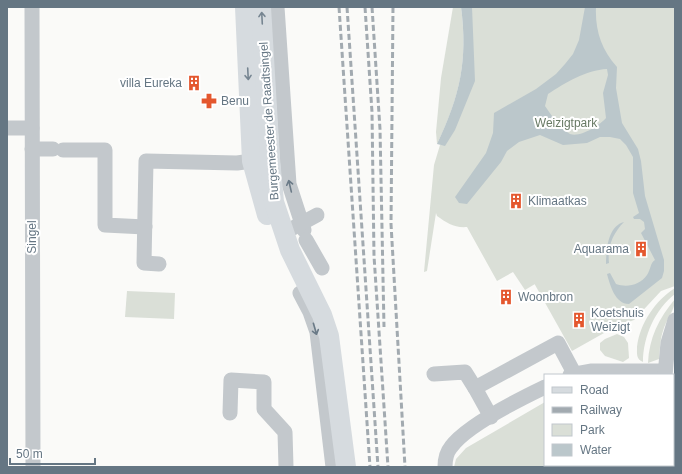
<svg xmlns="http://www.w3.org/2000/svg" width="682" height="474" viewBox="0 0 682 474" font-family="Helvetica,sans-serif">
	<rect width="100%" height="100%" fill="#fafaf8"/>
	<g fill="#dadfd7">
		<path d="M453,7h8c7,53 -1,89 -24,137l-1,-12 5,-54z"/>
		<path d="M464,7h211v279l-14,5 -27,29 -21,8 -41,23 -38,-68 1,1 -10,6 -12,-18 -16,9 -30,-54c-13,1 -20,-4 -30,-11l-1,-3 -9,58 -3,1 10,-107 6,-20h5l15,-48 7,-60z"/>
		<path d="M675,288v6c-20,15 -32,43 -32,68 -7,-3 -6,-8 -6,-15 3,-24 18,-46 38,-59z"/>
		<path d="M127,291l48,2 -1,26 -49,-2z"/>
		<path d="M675,299c0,12 -9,20 -12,32 -3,8 -3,19 -4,28l-11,4c1,-25 11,-45 27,-64z"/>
		<path d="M617,334l7,3 4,6 1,15 -6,4 -18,-6 -5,-6v-7l5,-4z"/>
		<path d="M545,402v63h93l-1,2h-183l2,-8 10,-11z"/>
	</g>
	<g fill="#bbc7cb" fill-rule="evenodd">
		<path d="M461,7h11l3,74 -20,49 -10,16 -8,-2c23,-48 31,-84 24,-137z"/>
		<path d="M585,7h11c-1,23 5,42 21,60l-1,21 6,35 16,26 3,12 4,35 19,64v11l-2,7 -33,26c-14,0 -19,-19 -22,-30l3,-1 6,11c11,4 24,1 31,-9 4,-6 3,-12 8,-15l-14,-27 4,-4 -1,-7 -4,-3h-6l-1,-2 6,-4 -6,-20v-36l-7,-12 -6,-6 -10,-2h-10l-13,6 -24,2 -23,-10 -21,7 -12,9 -6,11 -34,42 -8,-1 -4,-6 31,-44 7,-20 1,-20 42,-24 20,-15 9,-10 8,-10 6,-14zM607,69l1,6 -5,18 3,25c-6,7 -26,20 -36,16 -9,-5 -19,-19 -25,-28l3,-12c17,-11 38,-24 59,-25z"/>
		<path d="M624,222c-11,11 -17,25 -15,41l-3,1c0,-14 2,-38 18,-42z"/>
	</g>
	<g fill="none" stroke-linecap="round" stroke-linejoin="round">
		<g stroke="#c3c8cc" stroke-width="15">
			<path d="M32,7l1,460"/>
			<path d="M277,7l12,177 15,46"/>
			<path d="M7,128h25"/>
			<path d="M32,149h21"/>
			<path d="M63,150h42v75l40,2"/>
			<path d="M293,228l24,-13"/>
			<path d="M306,240l16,28"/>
			<path d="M159,264l-15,-1 2,-102 91,2 15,-2"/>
			<path d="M309,289l-9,4 10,19 7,20 16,135"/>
			<path d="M434,374l31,-2 10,16"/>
			<path d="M570,375l22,-4h73"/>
			<path d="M665,375l3,-32 7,-23"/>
			<path d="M230,413l1,-33 33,2v27l21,23 1,35"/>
			<path d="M491,417l-16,-29 83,-45 16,30"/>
			<path d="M445,467c0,-8 1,-14 6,-20 16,-22 69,-48 94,-60"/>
		</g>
		<g stroke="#d6dbdf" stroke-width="20">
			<path d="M245,7l7,154 15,54"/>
			<path d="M261,7l9,152 4,43 16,48 32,65 7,21 17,131"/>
			<path d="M673,460h2"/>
			<path d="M656,467l3,-2"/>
		</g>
		<g stroke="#a2aab0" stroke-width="3" stroke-dasharray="6 3" stroke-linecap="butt">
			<path d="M339,7l31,460"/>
			<path d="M347,7l31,460"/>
			<path d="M365,7l7,105 2,144 14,211"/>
			<path d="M372,7l8,122 4,198"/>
			<path d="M393,7l-2,217 14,243"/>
		</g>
	</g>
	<defs><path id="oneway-shaft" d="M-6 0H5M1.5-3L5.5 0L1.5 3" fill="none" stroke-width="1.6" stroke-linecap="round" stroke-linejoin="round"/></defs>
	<g stroke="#768591">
		<use href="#oneway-shaft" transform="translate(262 18) rotate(-93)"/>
		<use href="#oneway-shaft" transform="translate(248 74) rotate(87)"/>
	</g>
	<g stroke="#6a7a87">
		<use href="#oneway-shaft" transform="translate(290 186) rotate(-103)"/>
		<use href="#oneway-shaft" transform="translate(315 329) rotate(74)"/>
	</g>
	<defs>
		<symbol id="building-bare" viewBox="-9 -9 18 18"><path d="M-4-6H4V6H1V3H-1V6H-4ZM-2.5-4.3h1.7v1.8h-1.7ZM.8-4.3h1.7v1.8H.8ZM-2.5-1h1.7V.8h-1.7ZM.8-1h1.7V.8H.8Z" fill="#e4572e" stroke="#fff" stroke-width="2.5" paint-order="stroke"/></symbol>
		<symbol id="pharmacy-bare" viewBox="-9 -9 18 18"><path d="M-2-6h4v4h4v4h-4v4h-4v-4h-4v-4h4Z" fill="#e4572e" stroke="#fff" stroke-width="2.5" paint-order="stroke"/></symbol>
	</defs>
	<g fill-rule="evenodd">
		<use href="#building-bare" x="183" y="72" width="22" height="22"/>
		<use href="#pharmacy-bare" x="198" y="90" width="22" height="22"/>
		<use href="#building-bare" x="505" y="190" width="22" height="22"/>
		<use href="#building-bare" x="630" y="238" width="22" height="22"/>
		<use href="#building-bare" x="495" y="286" width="22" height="22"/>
		<use href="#building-bare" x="568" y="309" width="22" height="22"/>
	</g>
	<g text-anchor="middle" stroke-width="4" stroke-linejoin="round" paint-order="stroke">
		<g font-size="12" fill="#657683" stroke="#fff" text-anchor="start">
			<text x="182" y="87" text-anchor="end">villa Eureka</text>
			<text x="221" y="105">Benu</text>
			<text x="528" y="205">Klimaatkas</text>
			<text x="629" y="253" text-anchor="end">Aquarama</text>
			<text x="518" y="301">Woonbron</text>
			<text x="591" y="317">Koetshuis<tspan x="591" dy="14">Weizigt</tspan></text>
		</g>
		<g font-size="12" fill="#657683" stroke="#fff">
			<text transform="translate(269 121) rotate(-94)" y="4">Burgemeester de Raadtsingel</text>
			<text transform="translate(32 237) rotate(-90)" y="4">Singel</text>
		</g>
		<g font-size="12" fill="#687a64" stroke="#fff">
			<text x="566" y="127">Weizigtpark</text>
		</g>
	</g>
	<rect width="682" height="474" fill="none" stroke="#657683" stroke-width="16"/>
	<rect x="544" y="374" width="130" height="92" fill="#ffffff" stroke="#c1c8cd"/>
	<rect x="552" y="387" width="20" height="6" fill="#d6dbdf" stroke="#c1c8cd"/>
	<text x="580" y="394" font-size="12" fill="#657683">Road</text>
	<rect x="552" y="407" width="20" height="6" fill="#a2aab0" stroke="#c1c8cd"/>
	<text x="580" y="414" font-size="12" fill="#657683">Railway</text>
	<rect x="552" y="424" width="20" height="12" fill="#dadfd7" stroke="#c1c8cd"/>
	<text x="580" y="434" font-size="12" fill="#657683">Park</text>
	<rect x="552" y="444" width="20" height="12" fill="#bbc7cb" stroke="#c1c8cd"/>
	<text x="580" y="454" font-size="12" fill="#657683">Water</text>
	<path d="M10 458v6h85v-6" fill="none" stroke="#657683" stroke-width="2"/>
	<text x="16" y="458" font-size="12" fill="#657683" stroke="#ffffff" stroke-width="3" paint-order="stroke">50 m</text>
</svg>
